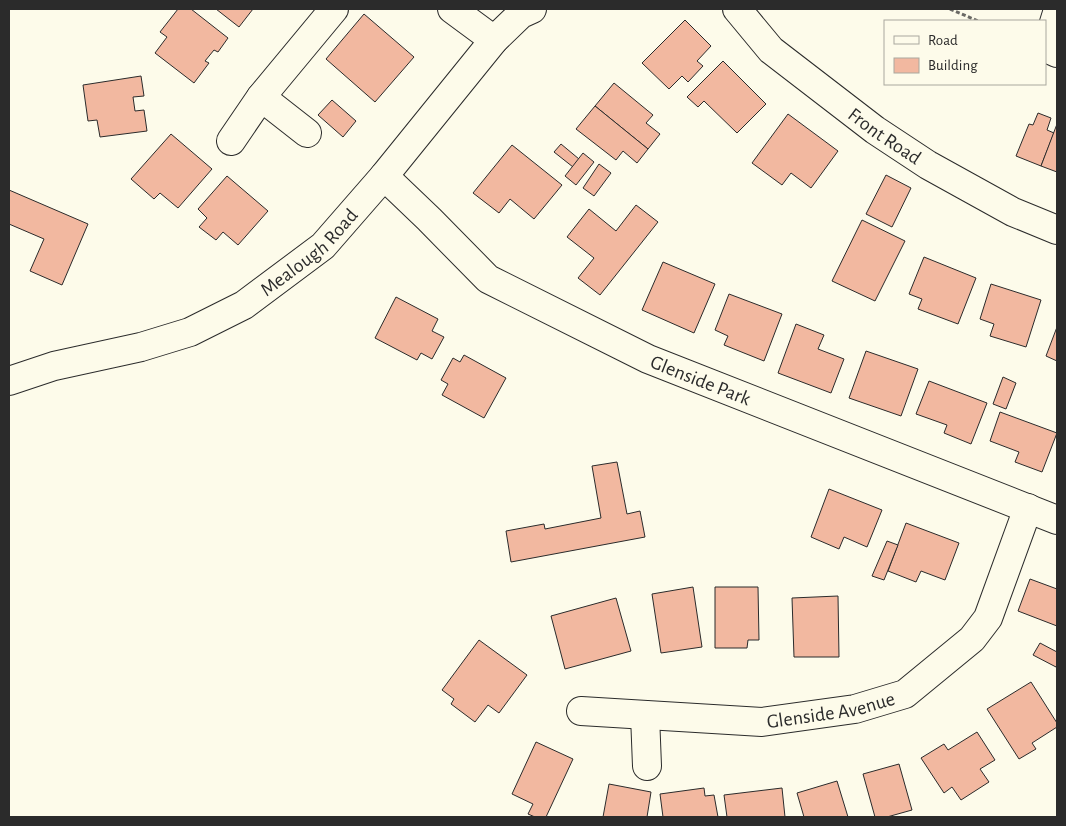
<svg xmlns="http://www.w3.org/2000/svg" width="1066" height="826" viewBox="0 0 1066 826" font-family="'Alegreya Sans',sans-serif">
	<rect width="100%" height="100%" fill="#fdfbea"/>
	<g fill="#f2b8a0" stroke="#2b2b2b">
		<path d="M178,9h13l37,29 -10,14 -4,-2 -9,11 4,2 -15,20 -39,-30 12,-16 -7,-5z"/>
		<path d="M216,9h37l-14,18z"/>
		<path d="M364,14l50,43 -39,45 -49,-43z"/>
		<path d="M685,20l26,26 -14,15 6,5 -15,16 -6,-6 -13,13 -27,-26z"/>
		<path d="M723,61l43,43 -29,29 -33,-32 -6,6 -11,-10z"/>
		<path d="M141,76l3,20 -11,1 2,14 9,-1 3,21 -47,6 -3,-17 -9,1 -5,-36z"/>
		<path d="M614,83l39,32 -7,8 14,11 -12,15 -53,-43z"/>
		<path d="M332,100l24,21 -13,16 -25,-22z"/>
		<path d="M595,106l53,43 -11,14 -14,-12 -7,9 -40,-31z"/>
		<path d="M1038,113l13,5 -4,12 7,3 -13,33 -25,-10 13,-32 4,1z"/>
		<path d="M788,114l50,37 -27,37 -20,-15 -9,12 -30,-22z"/>
		<path d="M1057,124v48l-16,-6z"/>
		<path d="M171,134l41,35 -34,39 -18,-15 -6,6 -23,-20z"/>
		<path d="M561,144l18,15 -6,8 -19,-15z"/>
		<path d="M512,145l50,40 -28,34 -24,-20 -11,14 -26,-20z"/>
		<path d="M583,153l11,9 -18,23 -11,-9z"/>
		<path d="M599,164l12,9 -17,23 -11,-8z"/>
		<path d="M886,175l25,13 -19,39 -26,-13z"/>
		<path d="M227,176l41,35 -30,34 -15,-13 -7,8 -17,-13 8,-9 -9,-9z"/>
		<path d="M9,190l79,34 -26,61 -32,-14 14,-32 -35,-15z"/>
		<path d="M636,205l22,17 -58,73 -22,-17 16,-20 -27,-21 22,-28 27,22z"/>
		<path d="M862,220l43,21 -30,60 -43,-20z"/>
		<path d="M924,257l52,21 -18,46 -40,-15 4,-10 -13,-5z"/>
		<path d="M663,262l52,22 -21,49 -52,-23z"/>
		<path d="M991,284l50,16 -15,47 -36,-11 4,-12 -14,-5z"/>
		<path d="M729,294l53,20 -18,47 -40,-16 4,-9 -13,-6z"/>
		<path d="M396,297l42,22 -6,12 12,6 -12,22 -11,-6 -4,7 -42,-22z"/>
		<path d="M796,324l28,11 -6,14 26,10 -13,34 -53,-20z"/>
		<path d="M1057,327v34l-11,-5z"/>
		<path d="M866,351l52,18 -17,47 -52,-18z"/>
		<path d="M464,355l42,23 -22,40 -42,-23 6,-11 -7,-4 12,-22 7,4z"/>
		<path d="M1003,377l13,6 -10,26 -13,-5z"/>
		<path d="M929,381l58,22 -16,41 -27,-11 3,-8 -31,-11z"/>
		<path d="M1000,412l57,21 -15,39 -27,-10 4,-10 -29,-11z"/>
		<path d="M617,462l10,52 13,-3 5,26 -134,25 -5,-31 38,-7 1,5 56,-11 -9,-52z"/>
		<path d="M829,489l53,21 -15,37 -23,-10 -5,12 -28,-12z"/>
		<path d="M906,523l53,20 -14,37 -24,-9 -5,11 -28,-11z"/>
		<path d="M887,541l11,4 -14,35 -12,-4z"/>
		<path d="M1030,579l27,10v37l-39,-15z"/>
		<path d="M693,587l9,60 -41,6 -9,-59z"/>
		<path d="M715,587h43l1,53h-11l-1,8h-32z"/>
		<path d="M838,596l1,61h-45l-2,-59z"/>
		<path d="M616,598l15,53 -66,18 -14,-53z"/>
		<path d="M479,640l48,35 -28,38 -11,-8 -13,17 -24,-18 3,-5 -12,-9z"/>
		<path d="M1040,643l17,9v12l-1,3 -23,-12z"/>
		<path d="M1031,682l26,41v4l-25,16 4,6 -17,10 -32,-50z"/>
		<path d="M977,732l18,28 -15,9 9,13 -28,18 -9,-13 -8,6 -23,-35 23,-14 4,6z"/>
		<path d="M536,742l37,17 -27,58h-11l-7,-3 5,-10 -21,-10z"/>
		<path d="M899,764l13,46 -25,7h-12l-12,-43z"/>
		<path d="M837,781l11,36h-44l-7,-24z"/>
		<path d="M609,784l42,8 -4,25h-44z"/>
		<path d="M704,788l1,8 9,-1 4,22h-55l-3,-23z"/>
		<path d="M782,788l3,29h-58l-3,-22z"/>
	</g>
	<g fill="none" stroke-linecap="round" stroke-linejoin="round">
		<defs>
			<g id="minor">
				<path d="M452,9l42,31"/>
				<path id="s1" d="M737,9l34,41 104,80 53,35 85,47 44,18"/>
				<path d="M1057,13l-11,35 11,5"/>
				<path d="M261,97l46,36"/>
				<path d="M231,141l30,-44 73,-88"/>
				<path id="s2" d="M384,176l45,43 59,60 160,80 409,161"/>
				<path id="s3" d="M9,381l45,-15 87,-19 49,-15 54,-27 79,-59 61,-70 110,-136 27,-26 11,-5"/>
				<path id="s4" d="M581,711l181,11 93,-13 50,-15 67,-55 16,-21 40,-110"/>
				<path d="M645,715l2,51"/>
			</g>
		</defs>
		<use href="#minor" stroke="#2b2b2b" stroke-width="30"/>
		<path stroke="#6a6964" stroke-width="3" stroke-dasharray="4 2.5" stroke-linecap="butt" d="M950,9l28,12"/>
		<use href="#minor" stroke="#fdfbea" stroke-width="28"/>
	</g>
	<g text-anchor="middle" stroke-width="4" stroke-linejoin="round" paint-order="stroke">
		<g font-size="20" fill="#2b2b2b" stroke="#fdfbea">
			<text dy="7" stroke="none"><textPath href="#s1" startOffset="196">Front Road</textPath></text>
			<text dy="7" stroke="none"><textPath href="#s3" startOffset="332">Mealough Road</textPath></text>
			<text dy="7" stroke="none"><textPath href="#s2" startOffset="382">Glenside Park</textPath></text>
			<text dy="7" stroke="none"><textPath href="#s4" startOffset="251">Glenside Avenue</textPath></text>
		</g>
	</g>
	<rect width="1066" height="826" fill="none" stroke="#2b2b2b" stroke-width="20"/>
	<rect x="884" y="20" width="162" height="65" fill="#fdfbea" stroke="#a9a89e"/>
	<rect x="894" y="36" width="25" height="8" fill="#fdfbea" stroke="#a9a89e"/>
	<text x="928" y="45" font-size="15" fill="#2b2b2b">Road</text>
	<rect x="894" y="58" width="25" height="15" fill="#f2b8a0" stroke="#a9a89e"/>
	<text x="928" y="70" font-size="15" fill="#2b2b2b">Building</text>
</svg>
